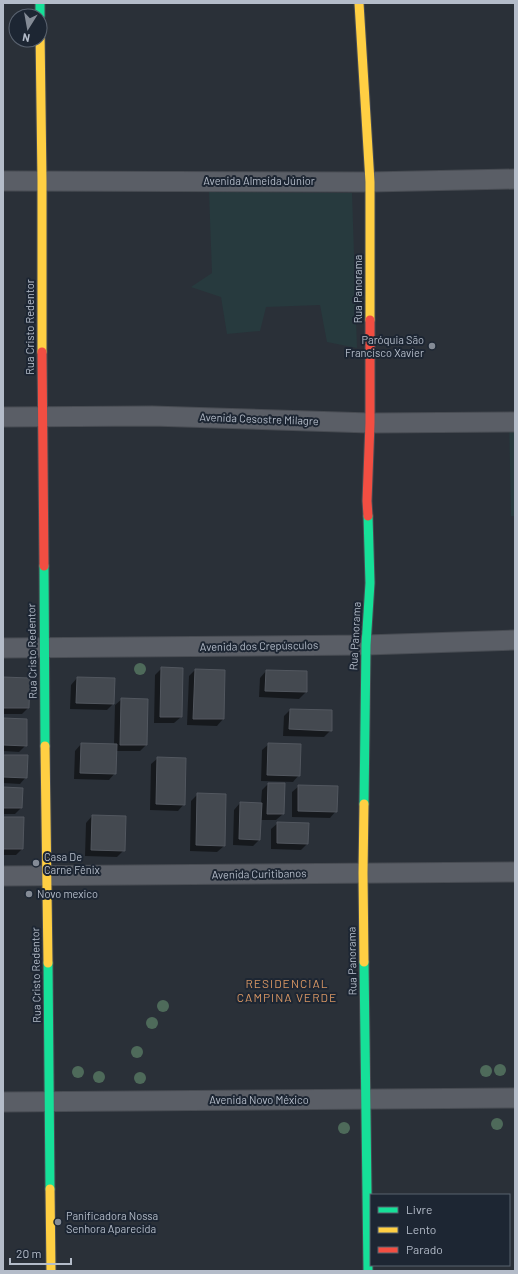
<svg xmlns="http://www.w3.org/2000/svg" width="518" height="1274" viewBox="0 0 518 1274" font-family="Barlow,sans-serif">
	<rect width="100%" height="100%" fill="#2a3038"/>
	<g fill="#273a3e">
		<path d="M209,192l143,1 5,155 -30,-6 -7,-37 -54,2 -6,24 -33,3 -6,-37 -30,-10 21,-14z"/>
		<path d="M509,413h6v103h-4z"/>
	</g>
	<g fill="#0007">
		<path d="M162,668l19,49 -7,6h-20l1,-48z"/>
		<path d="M195,670l29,1 -1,48 -6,7 -30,-1 2,-49z"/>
		<path d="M266,671l40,1v20l-7,7 -40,-2 1,-19z"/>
		<path d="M3,678l25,30 -6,6h-19z"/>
		<path d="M77,678l36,26 -6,6 -37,-1 1,-24z"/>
		<path d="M122,699l24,46 -6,6h-24l-1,22 -6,7 -35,-1 1,-28 6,-7 33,1 1,-40z"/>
		<path d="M290,710l41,20 -7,7 -41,-1 1,-20z"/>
		<path d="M3,719l23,26 -7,7 -16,-1z"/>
		<path d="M269,744l30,31 -6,7 -32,-1 1,-31z"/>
		<path d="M3,756l23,21 -6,7 -17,-1z"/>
		<path d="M158,758l26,46 -6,7 -28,-1 1,-46z"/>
		<path d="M268,784l15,30 -7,6h-16l-1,20 -6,6 -20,-1 1,-35 6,-7 21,1 1,-14z"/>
		<path d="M299,786l37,25 -6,7 -38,-1v-25z"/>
		<path d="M3,788l18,20 -6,6h-12z"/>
		<path d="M198,794l26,52 -7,6 -27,-1 1,-50z"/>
		<path d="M92,816l32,34 -7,7 -32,-1 1,-33z"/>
		<path d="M3,818l19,31 -6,6h-13z"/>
		<path d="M278,823l29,21 -6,6 -30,-1v-20z"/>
	</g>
	<g fill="#444950" stroke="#52575f">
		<path d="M161,667l22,1 -1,49h-22z"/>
		<path d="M195,669l30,1 -1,49h-31z"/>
		<path d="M266,670l41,1v21l-42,-1z"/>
		<path d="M3,677l27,1 -1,30h-26z"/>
		<path d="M77,677l38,1 -1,26 -38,-1z"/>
		<path d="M121,698l27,1 -1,46h-27z"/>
		<path d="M290,709l42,1v21l-43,-2z"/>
		<path d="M3,718l24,1v27l-24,-1z"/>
		<path d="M81,743l36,1 -1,30 -36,-1z"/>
		<path d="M268,743l33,1 -1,32 -33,-1z"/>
		<path d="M3,755h25l-1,23 -24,-1z"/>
		<path d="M157,757l29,1 -1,47 -29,-1z"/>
		<path d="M268,783h17l-1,31h-17z"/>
		<path d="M298,785l40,1 -1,26 -39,-1z"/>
		<path d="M3,787l20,1 -1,20h-19z"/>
		<path d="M197,793l29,1 -1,52 -29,-1z"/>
		<path d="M240,802l22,1 -2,37 -21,-1z"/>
		<path d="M92,815l34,1 -1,35 -34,-1z"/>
		<path d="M3,817h21l-1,32h-20z"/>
		<path d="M277,822l32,1 -1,21 -31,-1z"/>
	</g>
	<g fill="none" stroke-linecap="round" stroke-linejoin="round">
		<defs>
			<g id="street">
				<path d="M3,181l367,1 145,-3"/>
				<path d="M3,417l149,-1 218,7 145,-1"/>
				<path d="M3,648l363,-3 149,-5"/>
				<path d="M3,876l512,-4"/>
				<path d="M3,1102l512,-4"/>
			</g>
			<g id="fast">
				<path d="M40,3v13"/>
				<path d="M44,566l1,180"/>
				<path d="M364,804l2,-159 4,-62 -2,-67"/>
				<path d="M364,962l4,309"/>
				<path d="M48,963l2,226"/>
			</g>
			<g id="slow">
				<path d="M359,3l11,179v138"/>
				<path d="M40,31l2,150v171"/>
				<path d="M45,746l3,217"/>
				<path d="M364,804l-1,69 1,89"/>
				<path d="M50,1189l1,82"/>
			</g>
			<g id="jam">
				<path d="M42,352l2,214"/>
				<path d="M368,516l-1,-15 3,-78v-103"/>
			</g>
		</defs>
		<use href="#street" stroke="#484c53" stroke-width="21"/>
		<use href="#fast" stroke="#484c53" stroke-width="11"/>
		<use href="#slow" stroke="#484c53" stroke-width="11"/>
		<use href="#jam" stroke="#484c53" stroke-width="11"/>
		<use href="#street" stroke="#5a5e66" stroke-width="19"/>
		<use href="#fast" stroke="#16e098" stroke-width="9"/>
		<use href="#slow" stroke="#ffcf43" stroke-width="9"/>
		<use href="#jam" stroke="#f24e42" stroke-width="9"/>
	</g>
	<g fill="#4e6a5a">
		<circle cx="140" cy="669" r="6"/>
		<circle cx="163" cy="1006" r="6"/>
		<circle cx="152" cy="1023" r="6"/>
		<circle cx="137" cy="1052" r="6"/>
		<circle cx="500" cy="1070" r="6"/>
		<circle cx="486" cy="1071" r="6"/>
		<circle cx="78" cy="1072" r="6"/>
		<circle cx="99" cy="1077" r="6"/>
		<circle cx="140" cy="1078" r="6"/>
		<circle cx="497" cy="1124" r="6"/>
		<circle cx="344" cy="1128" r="6"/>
	</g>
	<g fill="#848b96" stroke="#1d2633" stroke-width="1.5">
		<circle cx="432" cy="346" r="4"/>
		<circle cx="36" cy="863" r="4"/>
		<circle cx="29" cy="894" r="4"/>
		<circle cx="58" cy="1222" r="4"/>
	</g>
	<g text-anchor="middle" stroke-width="4" stroke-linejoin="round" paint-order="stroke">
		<g font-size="11" fill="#b4bcc9" stroke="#1d2633">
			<text x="259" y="185">Avenida Almeida Júnior</text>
			<text transform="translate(358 289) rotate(-90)" y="4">Rua Panorama</text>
			<text transform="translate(30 327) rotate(-90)" y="4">Rua Cristo Redentor</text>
			<text transform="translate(259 419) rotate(2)" y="4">Avenida Cesostre Milagre</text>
			<text transform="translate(355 636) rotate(-87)" y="4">Rua Panorama</text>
			<text transform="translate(259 646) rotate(-1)" y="4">Avenida dos Crepúsculos</text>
			<text transform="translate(32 651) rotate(-91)" y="4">Rua Cristo Redentor</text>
			<text transform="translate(259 874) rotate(-1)" y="4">Avenida Curitibanos</text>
			<text transform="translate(352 961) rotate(-91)" y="4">Rua Panorama</text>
			<text transform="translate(36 975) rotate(-91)" y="4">Rua Cristo Redentor</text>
			<text x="259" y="1104">Avenida Novo México</text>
		</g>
		<g font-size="11" fill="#b4bcc9" stroke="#1d2633" text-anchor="start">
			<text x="424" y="344" text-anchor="end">Paróquia São<tspan x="424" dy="13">Francisco Xavier</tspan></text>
			<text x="44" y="861">Casa De<tspan x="44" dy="13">Carne Fênix</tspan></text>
			<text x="37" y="898">Novo mexico</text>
			<text x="66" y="1220">Panificadora Nossa<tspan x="66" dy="13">Senhora Aparecida</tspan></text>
		</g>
		<g font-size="12" letter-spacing="1" fill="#d59563" stroke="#1d2633">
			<text x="287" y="988">RESIDENCIAL<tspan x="287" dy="14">CAMPINA VERDE</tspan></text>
		</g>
	</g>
	<rect width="518" height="1274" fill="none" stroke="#b4bcc9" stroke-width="8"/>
	<rect x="370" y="1194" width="140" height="72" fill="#1d2633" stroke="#59626f"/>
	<rect x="378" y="1207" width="20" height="6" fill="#16e098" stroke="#59626f"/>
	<text x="406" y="1214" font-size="12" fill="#b4bcc9">Livre</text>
	<rect x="378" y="1227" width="20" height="6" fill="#ffcf43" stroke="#59626f"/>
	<text x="406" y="1234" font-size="12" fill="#b4bcc9">Lento</text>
	<rect x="378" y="1247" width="20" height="6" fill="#f24e42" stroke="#59626f"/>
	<text x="406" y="1254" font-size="12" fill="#b4bcc9">Parado</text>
	<g transform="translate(28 28) rotate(191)"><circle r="19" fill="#1d2633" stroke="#59626f"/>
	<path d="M0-3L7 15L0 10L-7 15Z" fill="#848b96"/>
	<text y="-6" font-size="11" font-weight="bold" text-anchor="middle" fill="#b4bcc9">N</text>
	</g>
	<path d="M10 1258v6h61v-6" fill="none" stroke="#b4bcc9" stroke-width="2"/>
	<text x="16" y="1258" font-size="12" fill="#b4bcc9" stroke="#1d2633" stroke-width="3" paint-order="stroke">20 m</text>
</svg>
